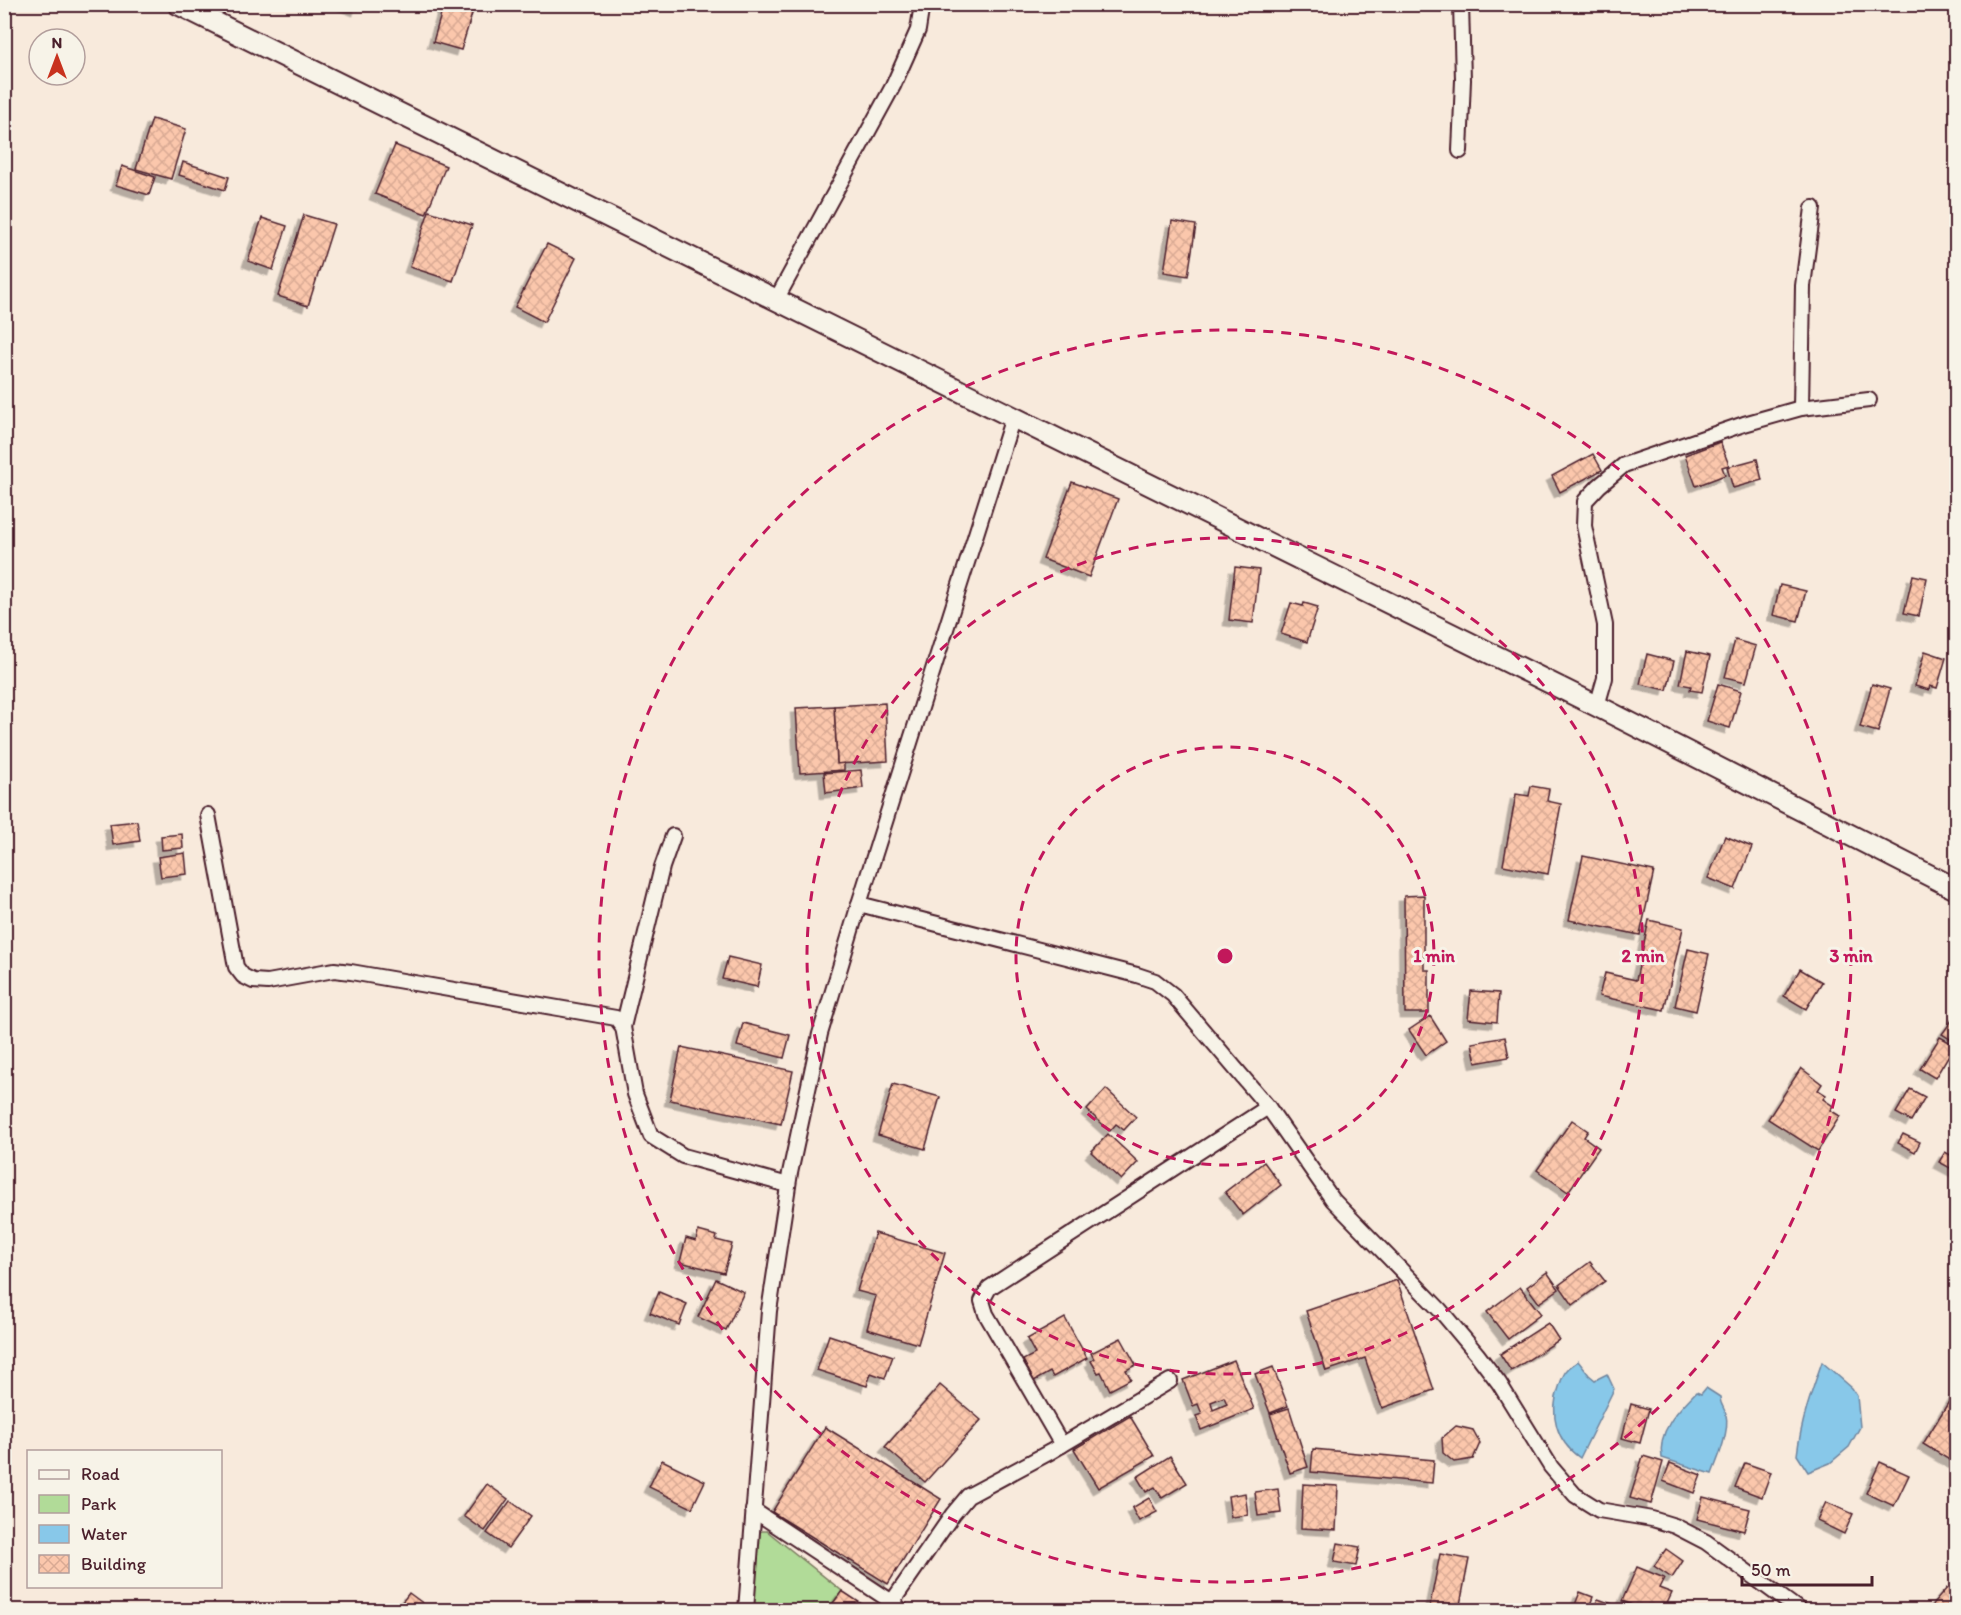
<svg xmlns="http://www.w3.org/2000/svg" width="1961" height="1615" viewBox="0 0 1961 1615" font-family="Itim,sans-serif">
	<defs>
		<pattern id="building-cross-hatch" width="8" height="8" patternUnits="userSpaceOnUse" patternTransform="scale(1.5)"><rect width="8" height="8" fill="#fbc7ac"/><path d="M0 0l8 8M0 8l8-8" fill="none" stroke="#d9aa94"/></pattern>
		<filter id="shadow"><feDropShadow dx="-5.5" dy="5.5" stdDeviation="0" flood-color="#0004"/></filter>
	</defs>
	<rect width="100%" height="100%" fill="#f8eadc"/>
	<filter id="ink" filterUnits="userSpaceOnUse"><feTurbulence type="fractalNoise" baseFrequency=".0167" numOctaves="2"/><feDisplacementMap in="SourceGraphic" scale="12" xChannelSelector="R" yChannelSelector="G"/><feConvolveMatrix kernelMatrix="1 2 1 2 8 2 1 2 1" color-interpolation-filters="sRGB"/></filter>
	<g filter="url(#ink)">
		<path fill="#b1db98" stroke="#7e7d62" stroke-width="1.5" d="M763,1531h4l75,60 -14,19h-76l4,-78z"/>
		<g fill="#88c8e9" stroke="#6f849d" stroke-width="1.5">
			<path d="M1578,1361l11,14 6,5 12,-6 7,15 -34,69c-24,-17 -31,-44 -21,-71 2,-6 4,-13 8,-17 3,-4 8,-6 11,-9z"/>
			<path d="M1822,1362l30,26 5,8 3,31 -11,20 -19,16 -22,9 -11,-17c4,-33 14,-62 25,-93z"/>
			<path d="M1706,1388l14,9c0,8 5,11 6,18 4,15 -8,44 -14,59l-50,-16c-5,-27 16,-48 34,-66l5,2z"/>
		</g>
		<g fill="url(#building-cross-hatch)" stroke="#4a1f2b" stroke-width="1.5" fill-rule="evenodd" filter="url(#shadow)">
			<path d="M342,4h18l-2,6z"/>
			<path d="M444,4h31l-14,46 -28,-8z"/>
			<path d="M152,119l34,10 -15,50 -35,-10z"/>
			<path d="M395,145l51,21 -20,48 -51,-20z"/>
			<path d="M183,162l46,15 -4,13 -46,-15z"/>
			<path d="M122,166l33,11 -6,18 -33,-10z"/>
			<path d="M429,211l43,14 -19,56 -43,-14z"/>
			<path d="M304,215l30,9 -26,82 -30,-10z"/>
			<path d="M262,218l25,8 -14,44 -25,-9z"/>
			<path d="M1172,221l24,4 -8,51 -24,-4z"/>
			<path d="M547,244l29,14 -32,64 -29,-15z"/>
			<path d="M1720,442l9,23 -7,2 3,8 -29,11 -11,-31z"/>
			<path d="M1593,454l9,16 -42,22 -8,-16z"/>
			<path d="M1757,459l5,21 -29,8 -6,-21z"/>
			<path d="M1072,482l46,17 -29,78 -46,-18z"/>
			<path d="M1235,567l24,3 -6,53 -24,-3z"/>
			<path d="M1913,575l14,3 -8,38 -15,-3z"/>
			<path d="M1780,585l26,6 -8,30 -25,-6z"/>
			<path d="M1291,603l12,3 1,-3 14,4 -11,35 -26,-8z"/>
			<path d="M1735,640l21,6 -10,36 -21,-5z"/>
			<path d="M1687,651l23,5 -8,36 -12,-2 1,-4 -11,-2z"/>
			<path d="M1925,651l21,7 -9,30 -7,-2 -1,4 -14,-4z"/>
			<path d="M1647,654l27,7 -7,29 -27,-6z"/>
			<path d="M1718,684l23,7 -11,37 -23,-7z"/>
			<path d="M1872,684l18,5 -12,43 -18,-5z"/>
			<path d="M885,703l3,58 -51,3 -3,-58z"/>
			<path d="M834,706l3,58 7,-1v7l-44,3 -4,-65z"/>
			<path d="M861,770l2,18 -37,5 -2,-20z"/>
			<path d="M1531,786l18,3 -2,12 14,3 -13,70 -45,-9 13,-71 13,2z"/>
			<path d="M137,821l3,20 -27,4 -3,-21z"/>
			<path d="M182,834l1,14 -21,2 -1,-14z"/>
			<path d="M1725,836l27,11 -17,42 -27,-11z"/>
			<path d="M185,853l2,21 -26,3 -3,-20z"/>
			<path d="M1583,856l71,15 -14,64 -71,-15z"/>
			<path d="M1424,895v75h5v43h-24l-1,-117z"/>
			<path d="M1649,920l34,8 -19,82 -65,-14 6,-23 31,7z"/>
			<path d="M1688,949l21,5 -13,57 -21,-5z"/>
			<path d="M728,957l34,8 -5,22 -35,-8z"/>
			<path d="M1800,969l22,13 -16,27 -22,-13z"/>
			<path d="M1471,991l28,2 -2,29 -29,-3z"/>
			<path d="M1956,1015v28l-14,-9z"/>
			<path d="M1430,1016l16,25 -20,14 -17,-25z"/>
			<path d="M743,1023l47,12 -6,23 -47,-12z"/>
			<path d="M1505,1037l4,20 -33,6 -4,-20z"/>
			<path d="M1940,1037l15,8 -20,33 -15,-9z"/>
			<path d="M681,1047l112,24 -12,53 -111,-24z"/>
			<path d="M1801,1068l21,16 -4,6 8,5 -3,4 10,7 -3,4 10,6 -22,35 -50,-32z"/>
			<path d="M893,1084l47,13 -15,52 -47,-14z"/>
			<path d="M1106,1089l30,28 -12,13 -8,-6 -6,7 -23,-21z"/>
			<path d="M1910,1089l15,8 -14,24 -15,-8z"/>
			<path d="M1572,1120l16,11 -4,6 15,11 -31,44 -31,-22z"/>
			<path d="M1108,1134l30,28 -17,18 -30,-28z"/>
			<path d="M1903,1134l17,8 -5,10 -17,-9z"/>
			<path d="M1945,1152l11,6v13l-17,-9z"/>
			<path d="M1264,1162l17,23 -38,30 -18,-23z"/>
			<path d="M698,1231l19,5 -1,4 16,4 -8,29 -44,-11 6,-24 10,3z"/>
			<path d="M875,1233l70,20 -27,91 -51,-15 9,-33 -19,-5z"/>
			<path d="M1590,1262l15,19 -32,24 -14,-20z"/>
			<path d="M1547,1272l12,17 -20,14 -12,-16z"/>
			<path d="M716,1279l28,13 -18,38 -28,-13z"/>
			<path d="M1397,1280l37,110 -52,18 -17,-50 -39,13 -20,-60z"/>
			<path d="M1520,1287l21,27 -33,25 -21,-27z"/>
			<path d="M659,1292l28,12 -8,21 -29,-12z"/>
			<path d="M1065,1318l22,40 -34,19 -3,-5 -16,9 -11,-21 12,-6 -8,-15z"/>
			<path d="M1548,1323l11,17 -48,31 -11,-17z"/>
			<path d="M829,1335l64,21 -8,22 -14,-5 -4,13 -50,-16z"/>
			<path d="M1121,1338l15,27 -10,5 5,9 -21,11 -9,-18 -3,1 -7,-12 3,-2 -3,-6z"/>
			<path d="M1234,1360l20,49 -53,21 -5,-14 6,-2 -4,-10 -5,2 -10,-26zM1224,1397l3,7 -14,6 -2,-8z"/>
			<path d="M1273,1367l15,39 -18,7 -15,-39z"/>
			<path d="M940,1385l41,35 -56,62 -40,-35z"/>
			<path d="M1956,1390v74l-33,-20z"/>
			<path d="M1631,1404l18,5 -9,34 -18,-5z"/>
			<path d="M1289,1408l19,59 -18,6 -20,-59z"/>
			<path d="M1130,1416l24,40 -56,32 -24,-39z"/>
			<path d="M1456,1426l17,4 7,13 -7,16 -19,3 -11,-9 -1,-15z"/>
			<path d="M825,1427l116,72 -53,85 -116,-72z"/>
			<path d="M1313,1449l121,11 -2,23 -121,-11z"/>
			<path d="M1170,1456l17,27 -25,15 -7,-11 -9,5 -9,-15z"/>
			<path d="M1643,1456l20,6 -12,42 -21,-6z"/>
			<path d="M662,1460l43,21 -13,27 -43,-21z"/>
			<path d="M1880,1462l29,13 -15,31 -28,-13z"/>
			<path d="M1670,1463l31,12 -7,18 -31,-12z"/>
			<path d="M1745,1463l26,9 -9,25 -27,-10z"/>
			<path d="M487,1484l21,15 -23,32 -21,-15z"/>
			<path d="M1303,1484l35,2 -2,44 -35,-2z"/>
			<path d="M1278,1489l3,24 -23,3 -3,-24z"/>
			<path d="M1245,1493l3,22 -17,2 -3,-21z"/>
			<path d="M1703,1497l47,12 -6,22 -47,-12z"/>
			<path d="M1149,1498l8,14 -18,9 -7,-13z"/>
			<path d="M510,1501l21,15 -23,32 -21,-15z"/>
			<path d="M1826,1502l27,12 -9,20 -27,-13z"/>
			<path d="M1338,1543l22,4 -4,19 -22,-4z"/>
			<path d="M1666,1549l17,12 -11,17 -18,-12z"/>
			<path d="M1440,1554l29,5 -10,51h-30z"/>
			<path d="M1637,1567l27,11 -5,10 13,5 -8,17h-19l-23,-9z"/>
			<path d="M1947,1588l9,7v15h-28z"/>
			<path d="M842,1591l29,19h-43z"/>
			<path d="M1580,1592l13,5 -5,13h-15z"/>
			<path d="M409,1593l23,17h-36z"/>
			<path d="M1598,1599l14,5 -3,6h-16z"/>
			<path d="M1299,1604l21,6h-23z"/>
		</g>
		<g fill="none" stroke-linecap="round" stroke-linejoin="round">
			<defs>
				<g id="street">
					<path d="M1460,151l3,-71 -2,-76"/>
					<path d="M776,300l117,-214 25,-56 4,-26"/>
					<path d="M1801,408l2,-122 10,-78"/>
					<path d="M1597,706l8,-28v-53l-21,-99 1,-25 14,-15 25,-21 120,-41 57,-16 68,-8"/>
					<path d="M208,815l28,152 7,9 10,5 15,1 66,-12 17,2 265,46 7,9 12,67 16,42 32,20 105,29"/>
					<path d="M859,904l278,71 18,6 18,14 95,112 65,93 107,110 37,44 22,29 52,84 24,28 24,15 53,9 23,7 31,16 93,68"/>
					<path d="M623,1027l39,-160 11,-31"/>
					<path d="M1062,1445l-76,-131 -4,-13 7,-13 279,-181"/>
					<path d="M753,1510l139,92 9,8"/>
					<path d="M892,1602l61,-88 15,-18 82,-44 120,-71"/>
					<path d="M746,1610l23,-299 21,-138 30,-139 39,-130 154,-487"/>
				</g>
				<path id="secondary" d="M178,4l1419,702 359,183"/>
			</defs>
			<use href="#street" stroke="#4a1f2b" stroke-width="18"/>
			<use href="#secondary" stroke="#4a1f2b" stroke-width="24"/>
			<use href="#street" stroke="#f7f3e8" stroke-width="14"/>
			<use href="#secondary" stroke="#f7f3e8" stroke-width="20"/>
		</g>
	</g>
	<g fill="none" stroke="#c2185b" stroke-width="3" stroke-dasharray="10 8">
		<circle cx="1225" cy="956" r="209"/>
		<circle cx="1225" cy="956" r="418"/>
		<circle cx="1225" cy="956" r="626"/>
	</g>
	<circle cx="1225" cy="956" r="9" fill="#c2185b" stroke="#f7f3e8" stroke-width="3"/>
	<g font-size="18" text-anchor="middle" font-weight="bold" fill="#c2185b" stroke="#f7f3e8" stroke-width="6" stroke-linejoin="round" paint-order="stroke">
		<text x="1434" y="962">1 min</text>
		<text x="1643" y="962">2 min</text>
		<text x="1851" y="962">3 min</text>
	</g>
	<rect width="1961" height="1615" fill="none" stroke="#f7f3e8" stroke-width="24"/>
	<rect x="12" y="12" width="1937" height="1591" fill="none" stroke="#4a1f2b" stroke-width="2" filter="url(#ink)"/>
	<rect x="27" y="1450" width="195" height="138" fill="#f7f3e8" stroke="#b29e9c" stroke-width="1.5"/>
	<rect x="39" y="1470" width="30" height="9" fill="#f7f3e8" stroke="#b29e9c" stroke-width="1.5"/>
	<text x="81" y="1480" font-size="18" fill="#4a1f2b">Road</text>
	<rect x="39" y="1495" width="30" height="18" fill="#b1db98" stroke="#b29e9c" stroke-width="1.5"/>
	<text x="81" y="1510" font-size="18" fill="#4a1f2b">Park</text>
	<rect x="39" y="1525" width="30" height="18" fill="#88c8e9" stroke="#b29e9c" stroke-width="1.5"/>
	<text x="81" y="1540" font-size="18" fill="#4a1f2b">Water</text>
	<rect x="39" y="1555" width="30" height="18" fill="url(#building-cross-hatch)" stroke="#b29e9c" stroke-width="1.5"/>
	<text x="81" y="1570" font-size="18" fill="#4a1f2b">Building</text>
	<g transform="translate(57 57)"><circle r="28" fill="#f7f3e8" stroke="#b29e9c" stroke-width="1.5"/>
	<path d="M0-4.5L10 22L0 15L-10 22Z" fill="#c8321e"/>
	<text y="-9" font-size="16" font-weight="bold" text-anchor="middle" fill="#4a1f2b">N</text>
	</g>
	<path d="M1742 1576v9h130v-9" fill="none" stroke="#4a1f2b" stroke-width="3"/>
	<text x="1751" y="1576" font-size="18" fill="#4a1f2b" stroke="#f7f3e8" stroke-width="4.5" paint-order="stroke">50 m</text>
</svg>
